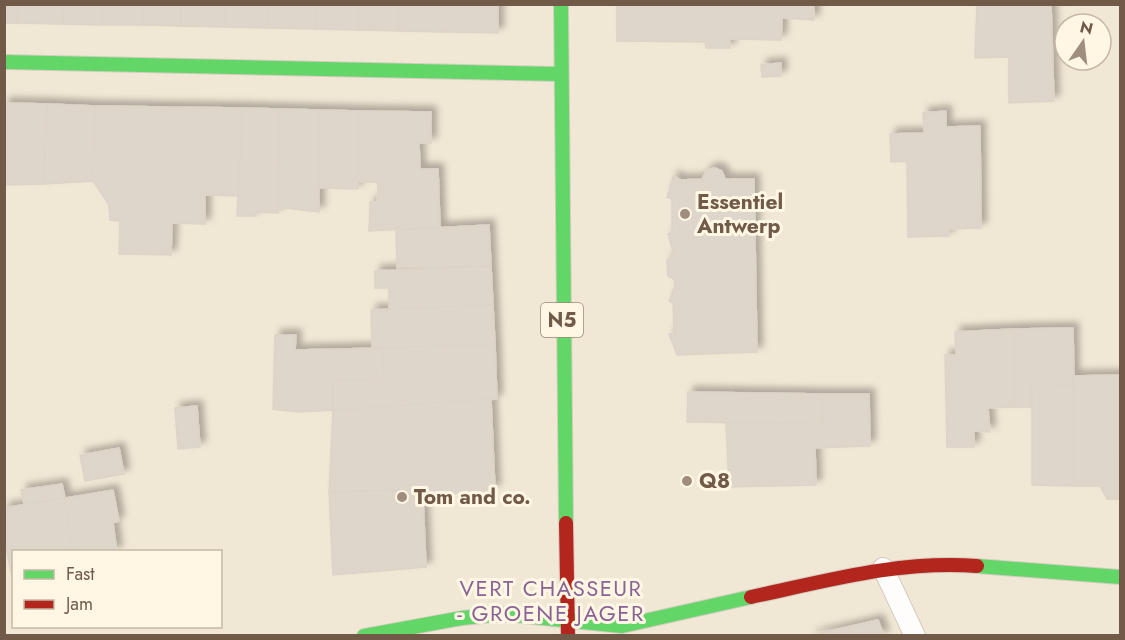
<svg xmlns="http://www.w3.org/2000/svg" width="1125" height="640" viewBox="0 0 1125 640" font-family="Jost,sans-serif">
	<defs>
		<filter id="shadow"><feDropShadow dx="5.5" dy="-5.5" stdDeviation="3" flood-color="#0004"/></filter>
	</defs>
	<rect width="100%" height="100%" fill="#f5f0e5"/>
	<path fill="#f1e7d5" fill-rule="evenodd" d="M4,5h1116v630h-1115zM1065,24h36v36h-36zM14,552h206v74h-206z"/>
	<g fill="#ded6cb" stroke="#ddd4c8" stroke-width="1.5" filter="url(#shadow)">
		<path d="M4,4h14l-1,19h-13z"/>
		<path d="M18,4h45v20l-46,-1z"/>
		<path d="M63,4h39v21l-39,-1z"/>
		<rect x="102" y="4" width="41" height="21"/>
		<path d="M143,4h38v22l-38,-1z"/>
		<path d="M181,4h44v23l-44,-1z"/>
		<path d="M225,4h43l-1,24 -42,-1z"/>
		<path d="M268,4h48v25l-49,-1z"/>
		<path d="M316,4h42v26l-42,-1z"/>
		<path d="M358,4h40v27l-40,-1z"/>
		<path d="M398,4h100v29l-100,-2z"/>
		<path d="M617,4h197v16l-32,-2 -1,22 -51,-1v9h-24l-1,-6 -88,-1z"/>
		<path d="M977,4h74l3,97 -45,2v-46l-34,1z"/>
		<path d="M781,63v13l-19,1 -1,-12z"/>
		<path d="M4,103l43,1 -3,80 -40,1z"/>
		<path d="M47,104l48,2 -2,75 -49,3z"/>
		<path d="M95,106l148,2 -5,88 -33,-1v29l-33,-1 -1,32 -52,-1 1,-33 -10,-1 -1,-15 -16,-24z"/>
		<path d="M243,108l37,1 -2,104 -22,-1v4h-19z"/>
		<path d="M280,109l39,1v102l-41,-5z"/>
		<path d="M319,110l39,1v78l-39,-1z"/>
		<path d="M358,111l73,1v31h-12l1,26h18l2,58 -71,4 1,-29h7l1,-20h-20z"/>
		<path d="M946,111v16l34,-1 1,102 -33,1 1,7 -41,1 -1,-76 -16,1 -1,-28 34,-1 -1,-20z"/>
		<path d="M715,168l7,3 3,8h29l3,173 -80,3 -8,-21 5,-1 -1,-30 -4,-2 6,-15 -1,-7 -6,-3 -1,-16 7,-5 -6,-21 4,-2v-33l-5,-2 6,-21 8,4 21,-1 5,-9z"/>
		<path d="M489,225l2,41 -94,2 -1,-38z"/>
		<path d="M491,266l2,39 -104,5v-22h-14v-17z"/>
		<path d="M493,305l2,39 -123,5 -1,-39z"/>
		<path d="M1073,328l1,57 -42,-1 -1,23h-17v-78z"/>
		<path d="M1014,329v78l-26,1 2,24 -16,-1v16h-27l-2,-92h11l-1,-23z"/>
		<path d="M275,335h21l-1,15 88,-2 1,31 -51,1v30l-35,2 -25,-3z"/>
		<path d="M495,344l2,55 -164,11v-30l51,-1 -1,-31z"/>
		<path d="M1119,375l1,124h-13l-7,-13h-26l-1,-110z"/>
		<path d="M1032,384l42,1v101l-42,-1z"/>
		<path d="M688,392l134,2v30l-135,-2z"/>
		<path d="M822,394h47l1,52 -55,2 1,37 -87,2 -3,-65 96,2z"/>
		<path d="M491,399l4,91 -92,8 -1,-8 -73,2 4,-82z"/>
		<path d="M197,406l3,41 -22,2 -3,-41z"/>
		<path d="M119,448l5,26 -39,7 -5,-26z"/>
		<path d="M62,484l3,14 -41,6 -3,-14z"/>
		<path d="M113,490l6,31 -6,2 4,29h-45l-7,-54z"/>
		<path d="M402,490l1,8 20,-1 3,70 -93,8 -4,-83z"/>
		<path d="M65,498l7,54h-58v34l-10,-48v-30z"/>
		<path d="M878,620l6,16h-52l-2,-5z"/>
		<path d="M830,631l2,5h-23z"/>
	</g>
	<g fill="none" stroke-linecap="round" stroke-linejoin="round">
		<defs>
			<path id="lane" d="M883,568l32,68"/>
			<g id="fast">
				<path d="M561,4l5,519"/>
				<path d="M4,62l555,12"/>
				<path d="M977,566l143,11"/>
				<path d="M364,636l98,-18 42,-4 118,12 129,-29"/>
			</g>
			<g id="jam">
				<path d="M566,523l2,113"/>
				<path d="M751,597c75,-16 149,-37 226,-31"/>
			</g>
		</defs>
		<use href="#lane" stroke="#d3cbc0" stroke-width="22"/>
		<use href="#fast" stroke="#d5cdc2" stroke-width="16"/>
		<use href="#jam" stroke="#d5cdc2" stroke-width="16"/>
		<use href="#lane" stroke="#fefdfb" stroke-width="20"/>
		<use href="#fast" stroke="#63d668" stroke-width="14"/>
		<use href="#jam" stroke="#b3261e" stroke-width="14"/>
	</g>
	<g fill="#9f8e7e" stroke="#fff7e4" stroke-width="2">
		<circle cx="685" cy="214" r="6"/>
		<circle cx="687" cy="481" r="6"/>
		<circle cx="402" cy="497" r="6"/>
	</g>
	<g text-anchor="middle" stroke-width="6" stroke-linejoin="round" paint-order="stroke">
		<rect fill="#fff7e4" stroke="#9c8976" stroke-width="1.5" x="541" y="303" width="42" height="34" rx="4.5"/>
		<g font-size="20" font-weight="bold" fill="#715a47">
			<text x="562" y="327">N5</text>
		</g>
		<g font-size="21" font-weight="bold" fill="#715a47" stroke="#fff7e4" text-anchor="start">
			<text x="697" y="209">Essentiel<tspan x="697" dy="24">Antwerp</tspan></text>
			<text x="699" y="488">Q8</text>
			<text x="414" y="504">Tom and co.</text>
		</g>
		<g font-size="22" letter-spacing="1.5" fill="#896395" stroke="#fff7e4">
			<text x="551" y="596">VERT CHASSEUR<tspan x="551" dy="25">- GROENE JAGER</tspan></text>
		</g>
	</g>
	<rect width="1125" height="640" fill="none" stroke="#715a47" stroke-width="12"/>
	<rect x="12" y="550" width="210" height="78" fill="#fff7e4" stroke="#c6b8a5" stroke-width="1.5"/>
	<rect x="24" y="570" width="30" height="9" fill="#63d668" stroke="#c6b8a5" stroke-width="1.5"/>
	<text x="66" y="580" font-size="18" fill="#715a47">Fast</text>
	<rect x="24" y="600" width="30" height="9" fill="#b3261e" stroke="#c6b8a5" stroke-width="1.5"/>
	<text x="66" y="610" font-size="18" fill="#715a47">Jam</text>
	<g transform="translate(1083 42) rotate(14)"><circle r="28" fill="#fff7e4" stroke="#c6b8a5" stroke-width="1.5"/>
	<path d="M0-4.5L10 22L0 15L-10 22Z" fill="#9f8e7e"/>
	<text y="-9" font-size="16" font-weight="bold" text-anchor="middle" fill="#715a47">N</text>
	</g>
</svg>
